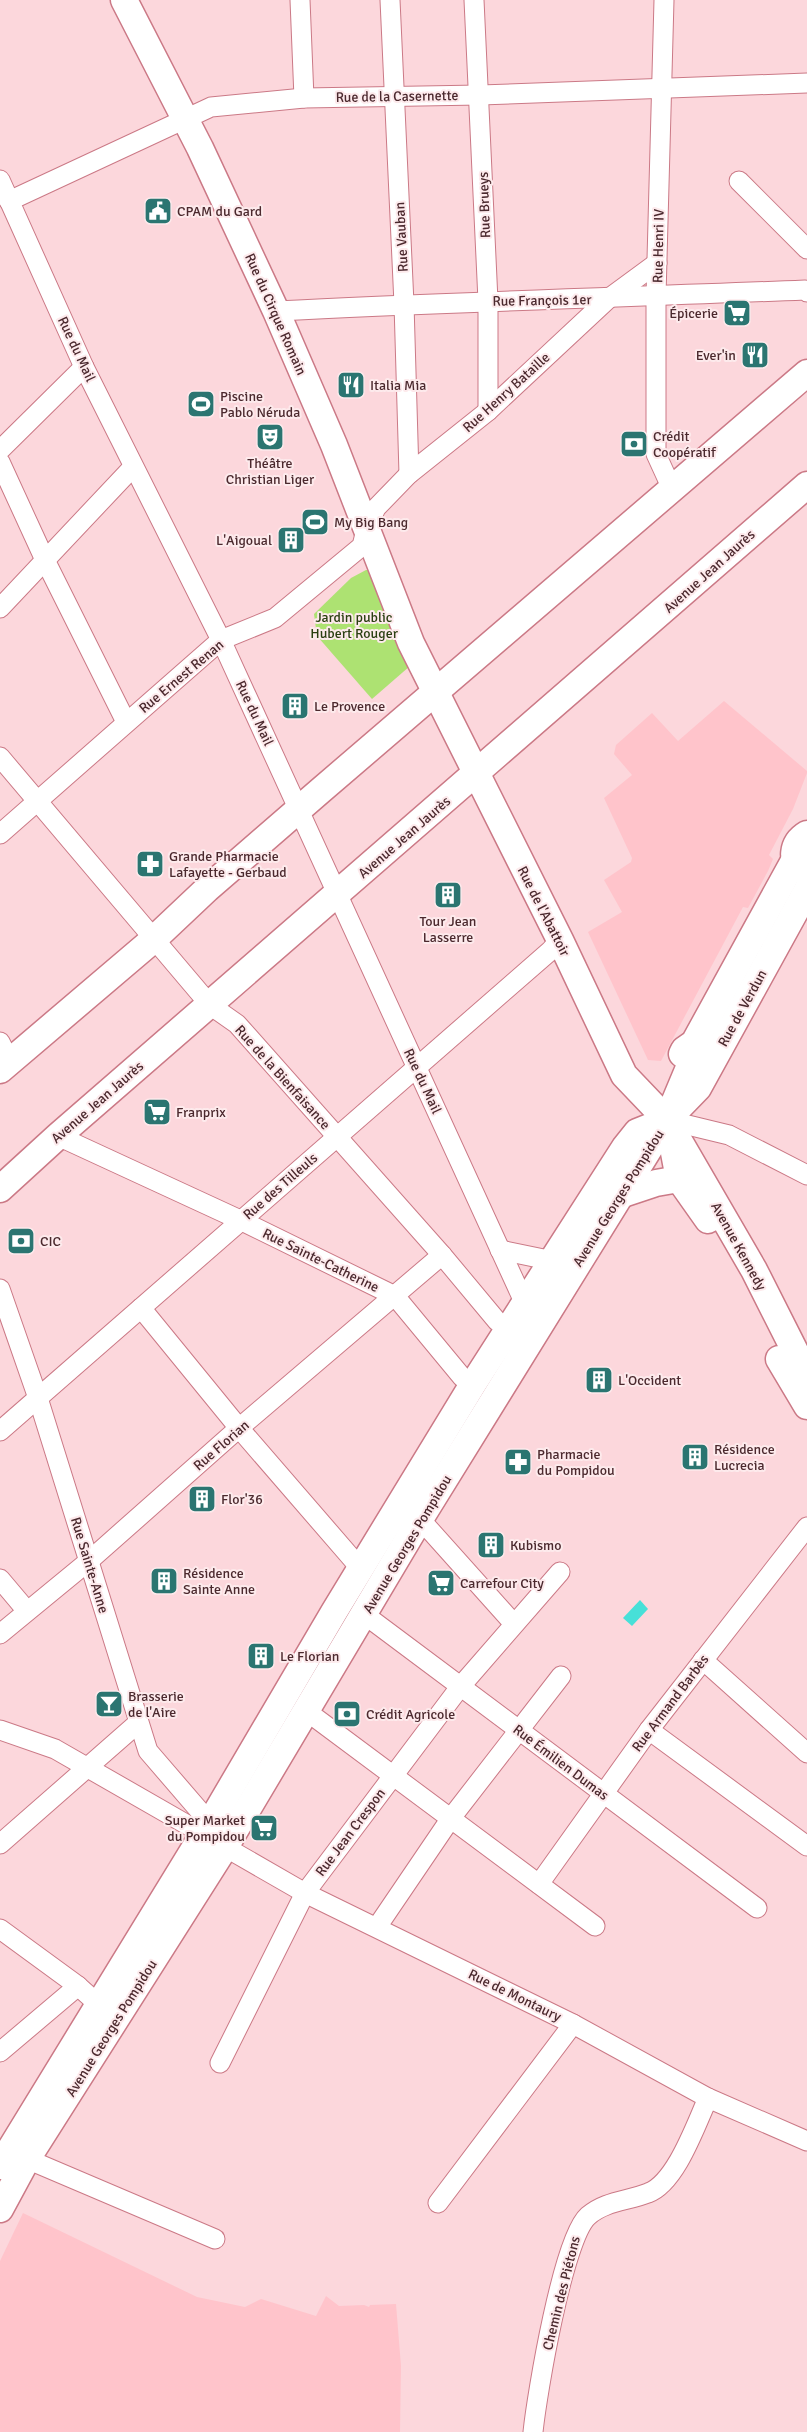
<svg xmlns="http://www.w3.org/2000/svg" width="807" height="2432" viewBox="0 0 807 2432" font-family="Signika,sans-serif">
	<rect width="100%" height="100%" fill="#fcd7dc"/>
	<g fill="#ffc4cb">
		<path d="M724,701l83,70v2l-14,36 -24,46 4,4 -5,12 -20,37 -5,-1 -82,154 -13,-1 -60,-128 34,-20 -18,-32 27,-18 1,-4 -28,-60 28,-23 -18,-21 2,-9 36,-32 26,28z"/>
		<path d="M23,2213l174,84 48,10 16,-8 55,17 10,-20 13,10 25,-1 5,2 1,-2 26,-1 5,62 -1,66h-400v-171z"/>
	</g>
	<path fill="#ade272" d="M366,570h4l40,96 -38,33 -55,-63 -3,-22 37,-36z"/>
	<path fill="#47e0d8" d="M640,1600l8,9 -16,17 -9,-8z"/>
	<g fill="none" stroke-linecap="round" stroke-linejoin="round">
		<defs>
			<g id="street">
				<path d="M300,0l4,98"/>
				<path d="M390,0l14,304 5,170"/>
				<path d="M474,0l14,301v110"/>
				<path d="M664,0l-8,296v158l16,35"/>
				<path d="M0,180l84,187 137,273 304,664"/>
				<path d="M739,181l68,68"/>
				<path d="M9,201l202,-94 93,-9 176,-3 327,-12"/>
				<path d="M276,311c176,-9 352,-14 529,-21l2,2"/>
				<path d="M0,450l84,-83"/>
				<path d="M0,462l45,98 81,162"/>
				<path d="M0,608l133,-141"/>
				<path d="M0,757l210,248 27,19 205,231 55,66 12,9"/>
				<path d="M0,834l221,-194 54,-22 87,-72 4,-16 10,-22 33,-34 79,-63 120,-112 49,-36"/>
				<path d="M0,1042l10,20"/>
				<path d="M667,1120l62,15 78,40"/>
				<path d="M58,1136l182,84 155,76 67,81 11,7"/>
				<path d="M500,1250l63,13"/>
				<path d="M0,1289l38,109 110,353 62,72 4,11 11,13 80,46 268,131 135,74 99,43"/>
				<path d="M141,1308l98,120 122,141"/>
				<path d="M0,1431l550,-480 10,-11"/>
				<path d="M420,1519l94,105"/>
				<path d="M0,1579l27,32"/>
				<path d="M365,1615l392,293"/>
				<path d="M0,1634l90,-74 149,-132 203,-173"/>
				<path d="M703,1660l104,93"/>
				<path d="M305,1710l290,216"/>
				<path d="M0,1730l55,19 143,82 16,3"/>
				<path d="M649,1730l158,116"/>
				<path d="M0,1844l138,-121"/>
				<path d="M539,1884l110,-154 158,-203"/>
				<path d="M377,1927l74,-109 110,-142"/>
				<path d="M0,1929l78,57 21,19"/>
				<path d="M0,2052l78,-66"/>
				<path d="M220,2063l85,-170 155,-206 100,-115"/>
				<path d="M27,2159l188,80"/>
				<path d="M438,2203l135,-179"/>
				<path d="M533,2432c4,-38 30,-194 55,-216 17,-15 40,-15 60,-23 28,-10 48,-69 60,-95"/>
			</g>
			<g id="secondary">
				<path d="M124,0l76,148 76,163 58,134 77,198 149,297 64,135 43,45 87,150 53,105"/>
				<path d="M804,872c-15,-10 -12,-29 3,-38"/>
				<path d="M682,1054l2,-4 10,-7 101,-184"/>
				<path d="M0,1070l154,-131 53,-50 113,-98 487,-418"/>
				<path d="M672,1142l7,37 29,41"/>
				<path d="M0,1189l58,-53 749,-651"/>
				<path d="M620,1195l36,-12 23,-4"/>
				<path d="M779,1359l28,47"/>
				<path d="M0,2166l210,-343 124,-211 139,-228 152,-237 12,-15 30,-12 31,-32 109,-198"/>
				<path d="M0,2209l27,-50 198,-312 195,-328 247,-399 26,-62 1,-15"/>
			</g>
		</defs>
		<use href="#street" stroke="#cb7986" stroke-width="21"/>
		<use href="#secondary" stroke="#cb7986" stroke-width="29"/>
		<use href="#street" stroke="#fff" stroke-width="19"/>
		<use href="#secondary" stroke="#fff" stroke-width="26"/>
	</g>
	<defs>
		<symbol id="civic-square" viewBox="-11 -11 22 22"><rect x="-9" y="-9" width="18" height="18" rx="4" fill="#2b7571" stroke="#fdeaec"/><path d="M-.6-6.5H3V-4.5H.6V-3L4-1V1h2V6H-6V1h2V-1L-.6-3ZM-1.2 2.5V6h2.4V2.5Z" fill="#fff"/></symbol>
		<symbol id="supermarket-square" viewBox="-11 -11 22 22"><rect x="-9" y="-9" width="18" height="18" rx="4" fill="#2b7571" stroke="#fdeaec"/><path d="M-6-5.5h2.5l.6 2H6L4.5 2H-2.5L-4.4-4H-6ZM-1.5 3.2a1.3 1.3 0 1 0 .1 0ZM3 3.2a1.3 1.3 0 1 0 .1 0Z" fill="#fff"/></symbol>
		<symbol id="restaurant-square" viewBox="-11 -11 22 22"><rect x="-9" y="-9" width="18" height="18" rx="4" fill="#2b7571" stroke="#fdeaec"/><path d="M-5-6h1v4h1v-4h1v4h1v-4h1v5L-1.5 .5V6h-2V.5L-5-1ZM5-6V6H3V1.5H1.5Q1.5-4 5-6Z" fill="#fff"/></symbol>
		<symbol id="stadium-square" viewBox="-11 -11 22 22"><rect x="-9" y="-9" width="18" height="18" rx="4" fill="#2b7571" stroke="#fdeaec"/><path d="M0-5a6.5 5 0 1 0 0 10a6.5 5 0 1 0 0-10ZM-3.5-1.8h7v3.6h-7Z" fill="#fff"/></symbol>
		<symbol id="theatre-square" viewBox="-11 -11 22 22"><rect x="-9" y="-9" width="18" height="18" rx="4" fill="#2b7571" stroke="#fdeaec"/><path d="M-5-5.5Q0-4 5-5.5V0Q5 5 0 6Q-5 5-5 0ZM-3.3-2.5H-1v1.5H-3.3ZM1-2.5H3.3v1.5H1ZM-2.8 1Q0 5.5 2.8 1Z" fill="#fff"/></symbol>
		<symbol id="bank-square" viewBox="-11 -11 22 22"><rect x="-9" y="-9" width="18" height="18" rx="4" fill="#2b7571" stroke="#fdeaec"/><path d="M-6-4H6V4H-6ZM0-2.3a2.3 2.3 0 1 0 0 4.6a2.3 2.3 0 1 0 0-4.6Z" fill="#fff"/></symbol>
		<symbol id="building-square" viewBox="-11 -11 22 22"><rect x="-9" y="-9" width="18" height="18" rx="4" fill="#2b7571" stroke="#fdeaec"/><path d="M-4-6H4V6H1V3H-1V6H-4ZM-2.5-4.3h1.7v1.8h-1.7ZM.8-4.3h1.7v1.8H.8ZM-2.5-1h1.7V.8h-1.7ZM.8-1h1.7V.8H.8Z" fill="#fff"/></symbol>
		<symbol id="pharmacy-square" viewBox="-11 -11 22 22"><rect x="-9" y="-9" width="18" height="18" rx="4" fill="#2b7571" stroke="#fdeaec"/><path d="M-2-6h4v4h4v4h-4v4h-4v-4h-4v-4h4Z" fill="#fff"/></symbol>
		<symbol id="bar-square" viewBox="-11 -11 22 22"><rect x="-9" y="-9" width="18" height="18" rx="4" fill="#2b7571" stroke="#fdeaec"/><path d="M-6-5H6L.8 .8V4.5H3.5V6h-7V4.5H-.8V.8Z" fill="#fff"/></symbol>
	</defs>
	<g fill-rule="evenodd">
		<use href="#civic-square" x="142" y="195" width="32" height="32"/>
		<use href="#supermarket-square" x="721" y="297" width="32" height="32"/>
		<use href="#restaurant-square" x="739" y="339" width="32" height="32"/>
		<use href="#restaurant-square" x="335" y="369" width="32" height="32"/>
		<use href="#stadium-square" x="185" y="388" width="32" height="32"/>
		<use href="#theatre-square" x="254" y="421" width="32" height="32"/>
		<use href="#bank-square" x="618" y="428" width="32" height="32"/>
		<use href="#stadium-square" x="299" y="506" width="32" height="32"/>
		<use href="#building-square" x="275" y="524" width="32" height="32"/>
		<use href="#building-square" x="279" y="690" width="32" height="32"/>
		<use href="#pharmacy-square" x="134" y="848" width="32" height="32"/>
		<use href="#building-square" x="432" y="879" width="32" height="32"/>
		<use href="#supermarket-square" x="141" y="1096" width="32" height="32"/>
		<use href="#bank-square" x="5" y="1225" width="32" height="32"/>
		<use href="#building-square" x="583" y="1364" width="32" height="32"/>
		<use href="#building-square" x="679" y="1441" width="32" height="32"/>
		<use href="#pharmacy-square" x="502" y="1446" width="32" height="32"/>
		<use href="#building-square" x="186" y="1483" width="32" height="32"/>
		<use href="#building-square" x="475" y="1529" width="32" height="32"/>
		<use href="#building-square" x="148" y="1565" width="32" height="32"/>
		<use href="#supermarket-square" x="425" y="1567" width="32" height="32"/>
		<use href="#building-square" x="245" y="1640" width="32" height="32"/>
		<use href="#bar-square" x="93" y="1688" width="32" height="32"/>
		<use href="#bank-square" x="331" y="1698" width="32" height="32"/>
		<use href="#supermarket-square" x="248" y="1812" width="32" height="32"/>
	</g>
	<g text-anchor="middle" stroke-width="4" stroke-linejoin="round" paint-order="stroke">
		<g font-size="14" fill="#4b292e" stroke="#fdeaec">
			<text transform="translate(397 96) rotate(-1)" y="5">Rue de la Casernette</text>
			<text transform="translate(484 205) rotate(-92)" y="5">Rue Brueys</text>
			<text transform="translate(401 237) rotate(-93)" y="5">Rue Vauban</text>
			<text transform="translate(658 246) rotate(-89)" y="5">Rue Henri IV</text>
			<text transform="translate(542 300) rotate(-1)" y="5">Rue François 1er</text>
			<text transform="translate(276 314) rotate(66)" y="5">Rue du Cirque Romain</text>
			<text transform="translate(77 349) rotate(65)" y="5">Rue du Mail</text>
			<text transform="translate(506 392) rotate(-42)" y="5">Rue Henry Bataille</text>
			<text transform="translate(709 571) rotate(-42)" y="5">Avenue Jean Jaurès</text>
			<text transform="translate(181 676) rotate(-40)" y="5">Rue Ernest Renan</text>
			<text transform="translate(255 713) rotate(65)" y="5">Rue du Mail</text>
			<text transform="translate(404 837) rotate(-41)" y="5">Avenue Jean Jaurès</text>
			<text transform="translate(544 911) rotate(63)" y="5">Rue de l'Abattoir</text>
			<text transform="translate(742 1008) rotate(-61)" y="5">Rue de Verdun</text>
			<text transform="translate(283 1077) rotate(48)" y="5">Rue de la Bienfaisance</text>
			<text transform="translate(423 1081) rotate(65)" y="5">Rue du Mail</text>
			<text transform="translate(97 1102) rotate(-41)" y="5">Avenue Jean Jaurès</text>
			<text transform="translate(280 1186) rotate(-41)" y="5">Rue des Tilleuls</text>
			<text transform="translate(618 1198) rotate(-58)" y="5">Avenue Georges Pompidou</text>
			<text transform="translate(739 1246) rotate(61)" y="5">Avenue Kennedy</text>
			<text transform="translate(321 1260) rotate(26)" y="5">Rue Sainte-Catherine</text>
			<text transform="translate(221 1445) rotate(-41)" y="5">Rue Florian</text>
			<text transform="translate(407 1544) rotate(-59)" y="5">Avenue Georges Pompidou</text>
			<text transform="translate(90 1565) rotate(73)" y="5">Rue Sainte-Anne</text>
			<text transform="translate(670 1703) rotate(-53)" y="5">Rue Armand Barbès</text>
			<text transform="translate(561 1762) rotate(37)" y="5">Rue Émilien Dumas</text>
			<text transform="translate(350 1832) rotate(-53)" y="5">Rue Jean Crespon</text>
			<text transform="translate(515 1995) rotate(26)" y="5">Rue de Montaury</text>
			<text transform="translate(111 2028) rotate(-58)" y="5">Avenue Georges Pompidou</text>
			<text transform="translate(561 2293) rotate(-76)" y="5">Chemin des Piétons</text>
		</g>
		<g font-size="14" fill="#4b292e" stroke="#fdeaec" text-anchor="start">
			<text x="177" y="216">CPAM du Gard</text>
			<text x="718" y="318" text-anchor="end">Épicerie</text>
			<text x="736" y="360" text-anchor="end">Ever'in</text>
			<text x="370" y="390">Italia Mia</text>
			<text x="220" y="401">Piscine<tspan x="220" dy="16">Pablo Néruda</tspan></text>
			<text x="653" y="441">Crédit<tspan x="653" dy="16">Coopératif</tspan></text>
			<text x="270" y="468" text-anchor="middle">Théâtre<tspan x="270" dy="16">Christian Liger</tspan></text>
			<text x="334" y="527">My Big Bang</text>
			<text x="272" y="545" text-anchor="end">L'Aigoual</text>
			<text x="314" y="711">Le Provence</text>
			<text x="169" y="861">Grande Pharmacie<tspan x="169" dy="16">Lafayette - Gerbaud</tspan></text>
			<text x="448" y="926" text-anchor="middle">Tour Jean<tspan x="448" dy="16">Lasserre</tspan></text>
			<text x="176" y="1117">Franprix</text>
			<text x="40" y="1246">CIC</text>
			<text x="618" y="1385">L'Occident</text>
			<text x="714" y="1454">Résidence<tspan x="714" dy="16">Lucrecia</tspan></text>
			<text x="537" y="1459">Pharmacie<tspan x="537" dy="16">du Pompidou</tspan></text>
			<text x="221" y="1504">Flor'36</text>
			<text x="510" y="1550">Kubismo</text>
			<text x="183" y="1578">Résidence<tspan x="183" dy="16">Sainte Anne</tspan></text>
			<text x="460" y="1588">Carrefour City</text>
			<text x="280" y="1661">Le Florian</text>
			<text x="128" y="1701">Brasserie<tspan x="128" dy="16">de l'Aire</tspan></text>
			<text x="366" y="1719">Crédit Agricole</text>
			<text x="245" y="1825" text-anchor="end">Super Market<tspan x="245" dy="16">du Pompidou</tspan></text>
		</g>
		<g font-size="14" fill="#2a3f11" stroke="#fdeaec">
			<text x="354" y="622">Jardin public<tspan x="354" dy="16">Hubert Rouger</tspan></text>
		</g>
	</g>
</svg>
